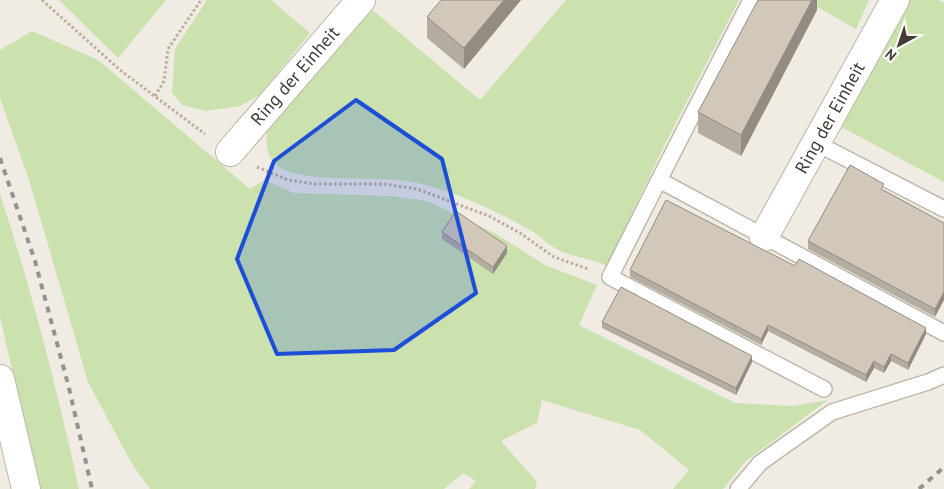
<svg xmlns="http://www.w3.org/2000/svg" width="944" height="489" viewBox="0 0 944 489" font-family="'PT Sans',sans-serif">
	<rect width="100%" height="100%" fill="#f0ece3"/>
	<g fill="#cbe2ae">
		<path d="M59,0h107l-48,58z"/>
		<path d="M207,0h64l39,33 -50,62 -20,11 -34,5 -24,-6 -10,-12 3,-44z"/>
		<path d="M566,0h173l-74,144 -58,122c-15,-7 -32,-9 -47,-15 -10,-5 -19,-14 -28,-20 -40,-22 -88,-46 -134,-51 -28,-3 -96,2 -117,-12 -16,-10 -16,-26 -13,-43l102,-117 110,92z"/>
		<path d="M805,0h64l-13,29z"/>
		<path d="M904,0h34l6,3v179l-110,-59z"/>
		<path d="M32,31l66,29 152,129 14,-9 30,13 98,3 35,5 69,33 49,31 52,20 -18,40 156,78 57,3 36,-6 -82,61 -23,28h-50l16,-19 -49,-40 -98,-30 -5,23 -36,18 36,41 -2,7h-66l7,-8 -13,-8 -19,16h-294l-18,-25 -44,-82 -58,-199 -30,-85v-48z"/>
		<path d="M0,194c32,97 57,195 79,295h-40l-39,-172z"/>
	</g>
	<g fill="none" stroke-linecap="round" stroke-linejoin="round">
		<defs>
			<g id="service">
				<path d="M816,143l128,66"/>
				<path d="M659,180l92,-180"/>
				<path d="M824,389l-214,-112 49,-97 285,153"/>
				<path d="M738,489l22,-26 72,-51 96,-30 16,-7"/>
			</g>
			<g id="minor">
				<path d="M230,152l131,-152"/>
				<path d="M764,237l131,-237"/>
				<path d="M0,379l26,110"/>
			</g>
		</defs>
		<use href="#service" stroke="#beb7aa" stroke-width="18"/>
		<use href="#minor" stroke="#beb7aa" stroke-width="30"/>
		<g stroke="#bbaf99" stroke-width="3" stroke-dasharray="2.5 2.5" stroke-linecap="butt">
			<path d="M42,0l78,70 85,64"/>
			<path d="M155,96l9,-15 4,-32 33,-49"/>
			<path d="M257,167l31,13 26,4h70l33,5 72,27 31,17 34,24 34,12"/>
		</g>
		<use href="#service" stroke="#fff" stroke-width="15"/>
		<use href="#minor" stroke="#fff" stroke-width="28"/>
		<g stroke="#939393" stroke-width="4" stroke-dasharray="6 6" stroke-linecap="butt">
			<path d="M0,158l35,103 34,127 23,101"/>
			<path d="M919,489l25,-22"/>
		</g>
	</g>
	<g fill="#b4aca0">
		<path d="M521,0l-57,69 -37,-31v-21z"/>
		<path d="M817,0v10l-76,146 -43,-23v-21z"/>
		<path d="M884,190l60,33 -9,94 -127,-68v-8z"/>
		<path d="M442,232l65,21 -14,21 -51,-35z"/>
		<path d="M630,270l296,64 -18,36 -17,-9 -7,12 -10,-5 -8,14 -98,-51 -7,14 -131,-68z"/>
		<path d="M602,322l150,40 -16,33 -134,-67z"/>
	</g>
	<g fill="#928c82">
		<path d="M504,0h17l-57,69v-21z"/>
		<path d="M812,0h5v10l-76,146v-21z"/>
		<path d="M507,246v7l-14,21v-7z"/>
		<path d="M944,292v8l-9,17v-8z"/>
		<path d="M768,325v6l-7,14v-6z"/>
		<path d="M926,328v6l-18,36v-7z"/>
		<path d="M891,354v7l-7,12v-6z"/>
		<path d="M752,356v6l-16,33v-7z"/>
		<path d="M874,361v7l-8,14v-7z"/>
	</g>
	<g fill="#d1c8ba" stroke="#928c82">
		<path d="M441,0h63l-40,48 -37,-31z"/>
		<path d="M758,0h54l-71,135 -43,-23z"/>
		<path d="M850,165l34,19 -3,5 63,34v69l-9,17 -127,-68z"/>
		<path d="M666,200l129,66 4,-7 127,69 -18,35 -17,-9 -7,13 -10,-6 -8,14 -98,-50 -7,14 -131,-69z"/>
		<path d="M456,211l51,35 -14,21 -51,-35z"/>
		<path d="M621,287l131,69 -16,32 -134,-66z"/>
	</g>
	<path fill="#1d4ed8" fill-opacity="0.2" stroke="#1d4ed8" stroke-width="4" stroke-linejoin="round" d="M356,100l86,59 34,134 -82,57 -117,4 -40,-95 37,-98z"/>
	<g text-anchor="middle" stroke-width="4.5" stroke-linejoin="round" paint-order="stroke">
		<g font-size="18" fill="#423c34" stroke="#fff">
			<text transform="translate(295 76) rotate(-49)" y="6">Ring der Einheit</text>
			<text transform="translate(830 118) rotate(-61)" y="6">Ring der Einheit</text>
		</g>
	</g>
	<g transform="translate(899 45) rotate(220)" stroke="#ffffff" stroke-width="4" paint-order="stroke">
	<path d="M0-4L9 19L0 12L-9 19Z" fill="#423c34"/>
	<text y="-8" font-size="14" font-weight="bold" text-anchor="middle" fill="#423c34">N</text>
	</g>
</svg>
